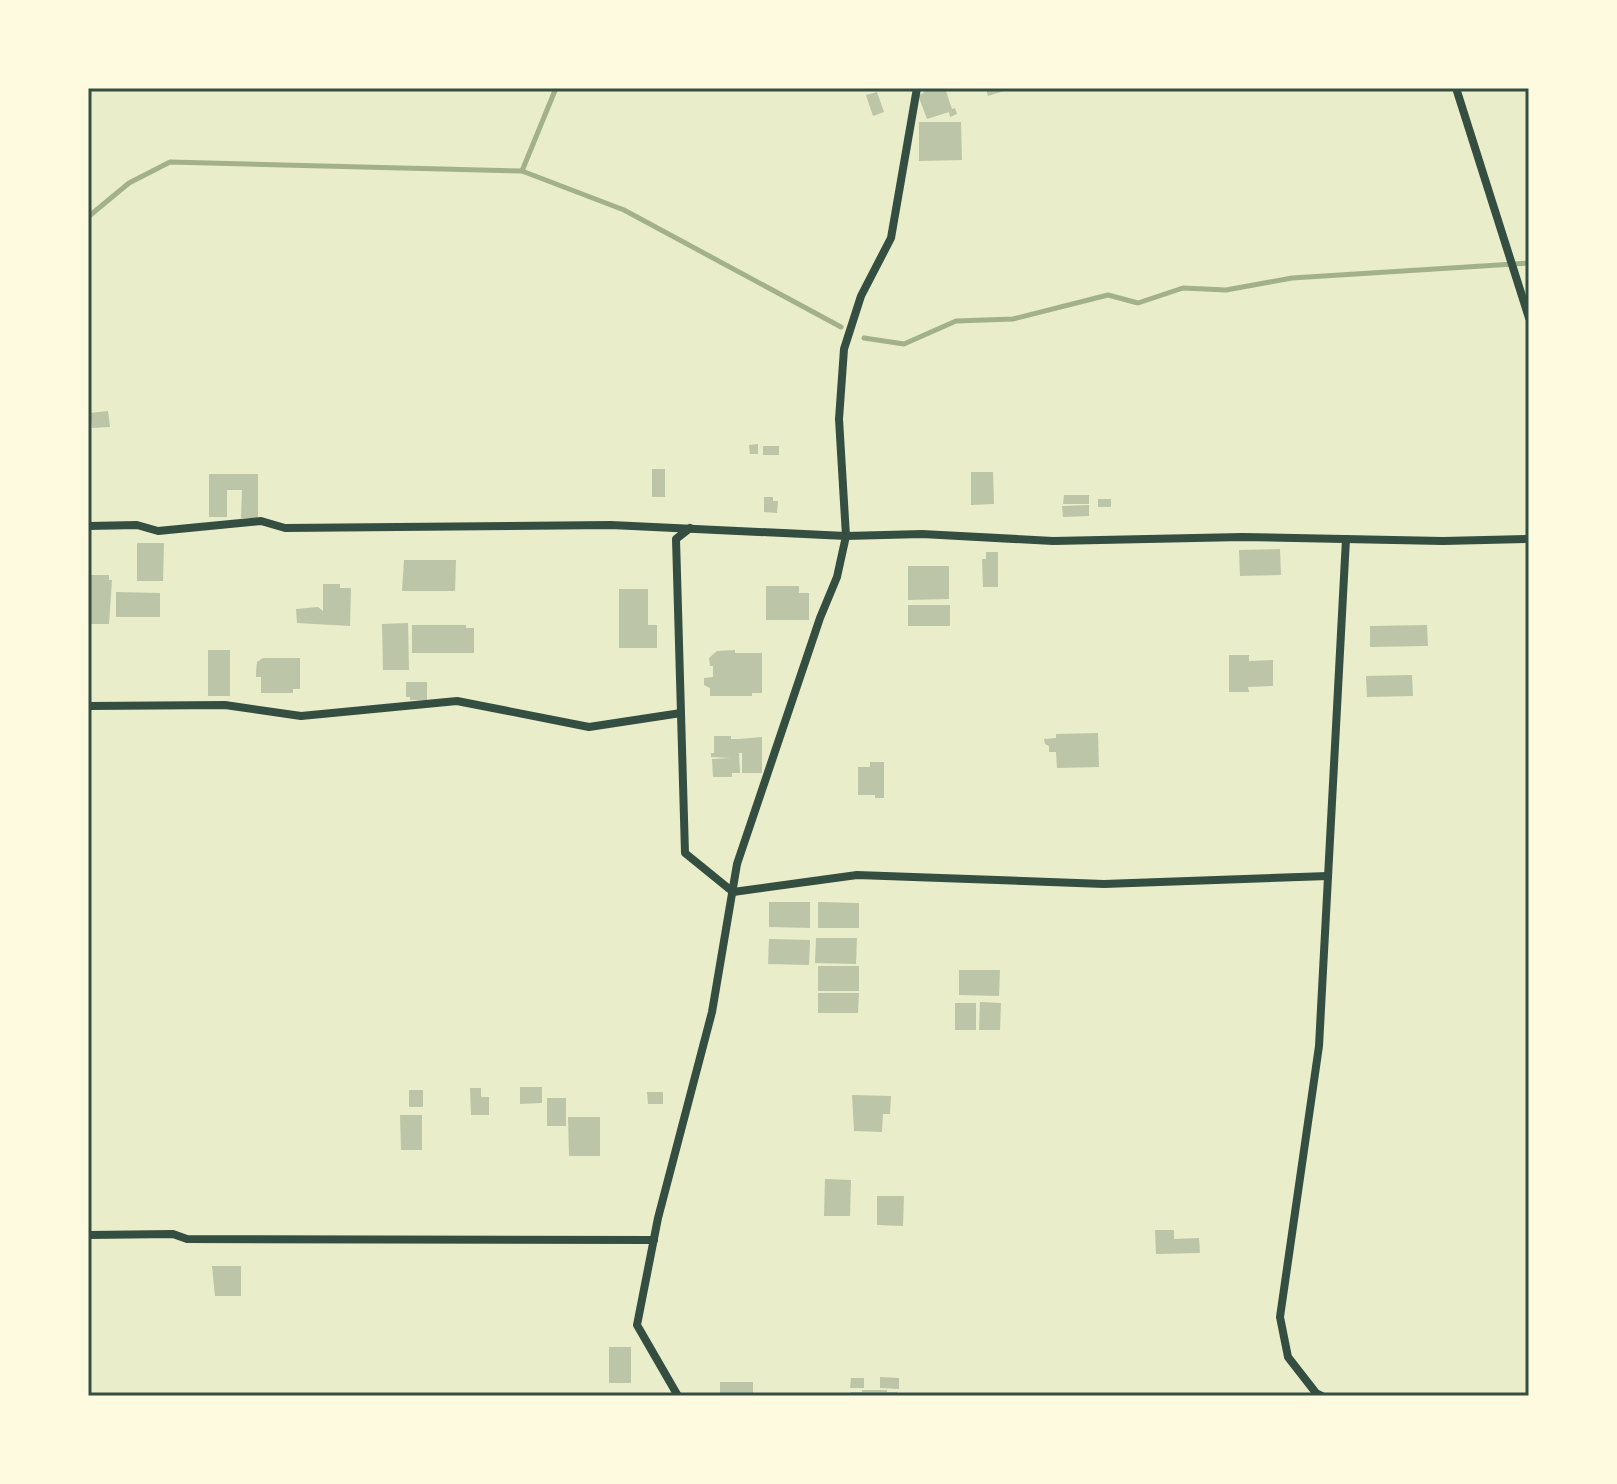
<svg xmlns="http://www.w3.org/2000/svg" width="1617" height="1484" viewBox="0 0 1617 1484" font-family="'Noto Sans',sans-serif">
	<rect width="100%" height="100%" fill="#e9edc9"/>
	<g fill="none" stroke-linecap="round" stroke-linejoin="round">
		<g stroke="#a3b18a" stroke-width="5">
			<path d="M522,171l34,-83"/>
			<path d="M88,217l41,-34 41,-21 352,9 102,39 217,117"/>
			<path d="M864,338l40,6 52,-23 57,-2 95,-24 30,8 45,-15 43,2 66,-12 237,-15"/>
		</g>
	</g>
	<g fill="#bcc5a7">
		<path d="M922,88h23l7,21 3,-1 2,6 -7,3 -1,-5 -22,7 -9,-24 6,-2z"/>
		<path d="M986,88h24v1l-22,7z"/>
		<path d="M877,92l7,20 -11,4 -7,-21z"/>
		<path d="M919,122h42l1,38 -43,1z"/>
		<path d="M108,411l2,16 -18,1 -2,-15z"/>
		<path d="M758,444v10h-8l-1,-9z"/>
		<rect x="763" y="446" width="16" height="9"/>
		<rect x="652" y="469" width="13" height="28"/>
		<path d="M971,472h22l1,32 -23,1z"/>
		<path d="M209,474h49v44h-17l1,-28h-15v27h-18z"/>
		<path d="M1064,495h25v9h-26z"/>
		<path d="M764,497h9v4h5l-1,12 -13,-1z"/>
		<rect x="1098" y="499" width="13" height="8"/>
		<path d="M1089,505v11l-26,1 -1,-11z"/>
		<path d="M137,543h27l-1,38h-26z"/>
		<path d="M1280,549l1,26 -41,1 -1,-26z"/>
		<path d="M986,552h12v35h-15l-1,-28h4z"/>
		<path d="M404,560h52l-1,31h-53z"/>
		<path d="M908,566h41v33l-41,1z"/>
		<path d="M88,575h21v5h3l-3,44h-21z"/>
		<path d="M323,584h17v4h11l-1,38 -53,-3 -1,-14 22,-2 5,4z"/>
		<path d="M766,586h33v7h10v27h-43z"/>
		<path d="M619,589h29v36h9v23h-38z"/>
		<path d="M116,592l44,1v24h-44z"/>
		<rect x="908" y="605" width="42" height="21"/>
		<path d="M408,623l1,47h-26l-1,-46z"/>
		<path d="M412,625h54v3h8v25h-62z"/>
		<path d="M1427,625l1,21 -58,1v-21z"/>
		<rect x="208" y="650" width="22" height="46"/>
		<path d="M735,650v3h27v40h-10v3h-42v-8l-6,-3v-7l9,-1v-11h-3l-1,-8 8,-7z"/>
		<path d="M1229,655h20v6l24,-1v26l-25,1 1,5h-20z"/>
		<path d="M263,658h37v31h-7v4h-32v-16h-5v-6l1,-9z"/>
		<path d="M1412,675l1,21 -46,1 -1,-21z"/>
		<path d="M406,682h21v18h-17v-3h-4z"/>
		<path d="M1098,733l1,34 -42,1 -1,-16h-7v-6l-4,-2 -1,-5 12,-1v-4z"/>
		<path d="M714,736h17v3h8l23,-2v36h-20v-20h-3l1,20h-8v4h-19l-1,-18 19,-1 -20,-1v-4h3z"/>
		<path d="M870,762h14v36h-9v-3h-17v-28h12z"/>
		<path d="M769,902h41v26l-41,-1z"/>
		<path d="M818,902l41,1v25h-41z"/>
		<path d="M816,938h41l-1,26 -41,-1z"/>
		<path d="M769,939l41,1 -1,25 -41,-1z"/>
		<rect x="818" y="966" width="41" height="25"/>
		<path d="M959,970h41l-1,26 -40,-1z"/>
		<path d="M818,993h41l-1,20h-40z"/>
		<path d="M980,1002l21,1 -1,27h-21z"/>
		<rect x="955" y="1003" width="21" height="27"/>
		<path d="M520,1087h22v16l-22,1z"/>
		<path d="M470,1088h11v9h8v18h-18z"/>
		<rect x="409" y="1090" width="14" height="17"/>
		<path d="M647,1092h16v12h-15z"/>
		<path d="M852,1095l39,1 -1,18h-7l-1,18 -28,-1z"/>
		<rect x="547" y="1098" width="19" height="28"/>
		<path d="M400,1115h22v35h-21z"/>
		<path d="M568,1117h32v39h-31z"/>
		<path d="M825,1179l26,1 -1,36h-26z"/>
		<path d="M877,1196h27l-1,30 -26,-1z"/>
		<path d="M1155,1230h19v9l25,-1 1,15 -44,1z"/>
		<path d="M212,1266h29v30h-26z"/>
		<rect x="609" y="1347" width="22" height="36"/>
		<path d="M880,1377l19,1v11l-19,-1z"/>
		<path d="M851,1378h13v10h-14z"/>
		<rect x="720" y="1382" width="33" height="14"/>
		<path d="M862,1390h25v2h10v4h-46v-4h11z"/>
	</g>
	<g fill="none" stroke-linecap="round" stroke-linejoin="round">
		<g stroke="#344e41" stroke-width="8">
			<path d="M1456,88l73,230"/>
			<path d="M88,526l49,-1 21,6 103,-10 24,7 326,-3 235,11 76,-2 131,7 189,-4 201,4 86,-2"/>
			<path d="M690,528l-14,11 9,314 48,39 124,-17 247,9 224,-8"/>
			<path d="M88,706l137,-1 76,11 156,-15 132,26 92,-14"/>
			<path d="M88,1235l85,-1 14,5 467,1"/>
			<path d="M678,1396l-41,-71 21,-107 54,-206 25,-148 83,-246 17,-41 9,-41 -7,-117 5,-70 17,-53 30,-58 26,-150"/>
			<path d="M1322,1396l-6,-3 -28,-36 -8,-40 39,-271 27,-507"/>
		</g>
	</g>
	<rect width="1617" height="1484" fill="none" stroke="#fefae0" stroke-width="180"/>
	<rect x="90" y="90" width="1437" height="1304" fill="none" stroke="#344e41" stroke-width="3"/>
</svg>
